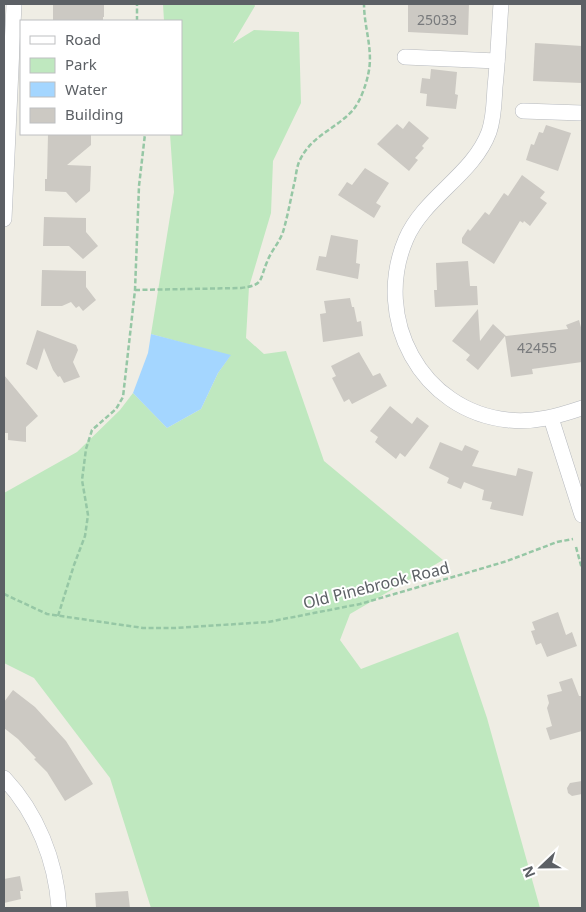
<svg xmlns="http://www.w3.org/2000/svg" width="586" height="912" viewBox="0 0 586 912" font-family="'Noto Sans',sans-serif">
	<rect width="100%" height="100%" fill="#efede4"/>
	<path fill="#bfe8bf" d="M163,4h91l1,2 -22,37 21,-13 45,2 2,71 -28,58 -2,52 -22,74 -3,51 18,16 22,-3 38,110 119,99 -93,54 -10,26 21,29 97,-37 29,86 53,190h-389l-41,-130 -76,-100 -30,-15v-170l73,-41 43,-42 13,-17 34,35 34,-19 17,-36 12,-17 -79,-22 23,-142 -4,-58h11v-113h-17z"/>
	<path fill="#a4d6ff" d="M151,334l80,21 -13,18 -17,36 -34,19 -34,-35 15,-40z"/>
	<g fill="#ccc9c3">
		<path d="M53,4h51v13h-1v4h-50z"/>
		<path d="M408,4h61l-1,31 -60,-3z"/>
		<path d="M535,43l47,3v37l-49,-2z"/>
		<path d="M431,69l26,3 -2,22 3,1 -2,14 -30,-3 1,-12 -7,-1 2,-15 8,1z"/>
		<path d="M409,121l20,17 -7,8 2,2 -9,10 3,2 -9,11 -32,-27 20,-20 6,5z"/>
		<path d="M546,125l25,8 -13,38 -32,-11 5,-16 3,1 5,-13 4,1z"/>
		<path d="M48,134h43v11l-24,20 24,1 -1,25 -14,12 -10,-11 -21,-1v-12h2z"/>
		<path d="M365,168l24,15 -13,20 5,3 -7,12 -36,-23 9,-13 5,3z"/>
		<path d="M522,175l23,17 -5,6 7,5 -17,23 -6,-5 -1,2 -3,-2 -26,43 -32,-21v-5l6,-9 2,2 15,-19 4,3 15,-22 4,3z"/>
		<path d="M44,217l42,1v14l12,14 -15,13 -14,-13h-26z"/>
		<path d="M331,235l27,5 -2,23 4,1 -2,15 -42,-9 3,-14 7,1z"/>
		<path d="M468,261l2,25h7l1,19 -43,2 -1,-17h3l-1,-27z"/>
		<path d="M42,270l44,1v16l10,13 -13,11 -4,-5 -3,2 -5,-6 -9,4h-21z"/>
		<path d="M350,298l2,9h2l3,15 4,-1 2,15 -40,6 -3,-28 6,-1 -2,-12z"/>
		<path d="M478,309l2,32 13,-17 13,12 62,-7 -2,-4 13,-5 3,11v31l-50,7 1,5 -22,3 -6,-41 -27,34 -12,-10 4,-5 -18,-14z"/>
		<path d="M37,330l39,15 2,5 -5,12 7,15 -16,6 -4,-7 -2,1 -5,-7 -9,-22 -7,22 -11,-6z"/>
		<path d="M359,352l14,24 7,-3 7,13 -35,18 -3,-5 -5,3 -12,-24 4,-2 -5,-10z"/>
		<path d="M4,375l34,41 -12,11v15l-18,-2v-7h-3z"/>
		<path d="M390,406l22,18 5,-7 12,9 -24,31 -5,-4 -4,6 -21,-17 3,-5 -8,-6z"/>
		<path d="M440,442l22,9 3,-6 14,6 -7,15 44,10 2,-8 15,4 -10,44 -33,-7 2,-7 -10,-2 2,-10 -20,-8 -3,7 -14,-6 2,-5 -20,-10z"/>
		<path d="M558,612l8,23 6,-3 5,14 -30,11 -6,-14 -5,2 -5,-14 4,-1 -3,-8z"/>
		<path d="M572,678l7,18h3v35l-32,9 -4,-12 6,-2 -5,-18 2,-5 -2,-8 15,-4 -3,-9z"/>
		<path d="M13,690l22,17 31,34 27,43 -28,17 -18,-29 -13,-13 2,-1 -18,-19 -14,-11v-26z"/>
		<path d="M582,781v13l-10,2 -4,-3 -1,-5 3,-5z"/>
		<path d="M20,876l3,15h-3l1,8 -17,4v-24z"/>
		<path d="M128,891l2,17h-34l-1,-15z"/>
	</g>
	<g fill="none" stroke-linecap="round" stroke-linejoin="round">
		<defs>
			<g id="street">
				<path d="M501,4c-2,27 -3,55 -6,83 -1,15 -1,31 -6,45 -16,43 -65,65 -83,107 -34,79 15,172 102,181 27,3 50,-4 74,-12"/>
				<path d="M405,57l92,4"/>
				<path d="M523,111l59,2"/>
				<path d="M4,219l10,-215"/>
				<path d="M551,418l31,97"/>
				<path d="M4,778c33,35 52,83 55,130"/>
			</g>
		</defs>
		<use href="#street" stroke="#b6b9be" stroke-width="16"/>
		<g stroke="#96c7a5" stroke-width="2.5" stroke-dasharray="5 2.5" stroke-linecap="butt">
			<path d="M137,21v-17"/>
			<path d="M135,290l106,-2c23,-3 18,-7 26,-26 4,-11 12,-19 16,-30 5,-17 8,-35 12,-52 1,-6 2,-13 4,-18 12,-27 36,-32 54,-52 7,-8 13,-25 15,-35 6,-24 -4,-47 -4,-71"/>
			<path d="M576,547l6,22"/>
			<path d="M4,594l43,20 96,14h32l93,-6 92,-18 110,-32 37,-11 50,-19 16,-3"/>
			<path d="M58,616l16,-51 11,-29 3,-21 -6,-35 4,-31 6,-19 24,-21 7,-12 12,-107 4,-104 6,-52"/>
		</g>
		<use href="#street" stroke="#fff" stroke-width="15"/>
	</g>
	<g text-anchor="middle" stroke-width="4" stroke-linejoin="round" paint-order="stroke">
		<g font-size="14" fill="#787a7c">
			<text x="437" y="25">25033</text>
			<text x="537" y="353">42455</text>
		</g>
		<g font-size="16" fill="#5c6065" stroke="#fff">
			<text transform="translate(376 585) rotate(-14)" y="6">Old Pinebrook Road</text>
		</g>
	</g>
	<rect width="586" height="912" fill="none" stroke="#5c6065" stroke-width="10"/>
	<rect x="20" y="20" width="162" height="115" fill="#ffffff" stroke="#bebfc1"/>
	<rect x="30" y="36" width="25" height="8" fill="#ffffff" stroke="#bebfc1"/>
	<text x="65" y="45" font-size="15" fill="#5c6065">Road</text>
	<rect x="30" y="58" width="25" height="15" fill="#bfe8bf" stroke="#bebfc1"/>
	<text x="65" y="70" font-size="15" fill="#5c6065">Park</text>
	<rect x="30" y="82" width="25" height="15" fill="#a4d6ff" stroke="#bebfc1"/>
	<text x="65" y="95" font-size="15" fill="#5c6065">Water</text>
	<rect x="30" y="108" width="25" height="15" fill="#ccc9c3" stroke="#bebfc1"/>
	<text x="65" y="120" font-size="15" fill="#5c6065">Building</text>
	<g transform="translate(541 867) rotate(248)" stroke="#ffffff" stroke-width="4" paint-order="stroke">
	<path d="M0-4L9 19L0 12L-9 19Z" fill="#5c6065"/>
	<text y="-8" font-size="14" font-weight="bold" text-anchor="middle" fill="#5c6065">N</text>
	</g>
</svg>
